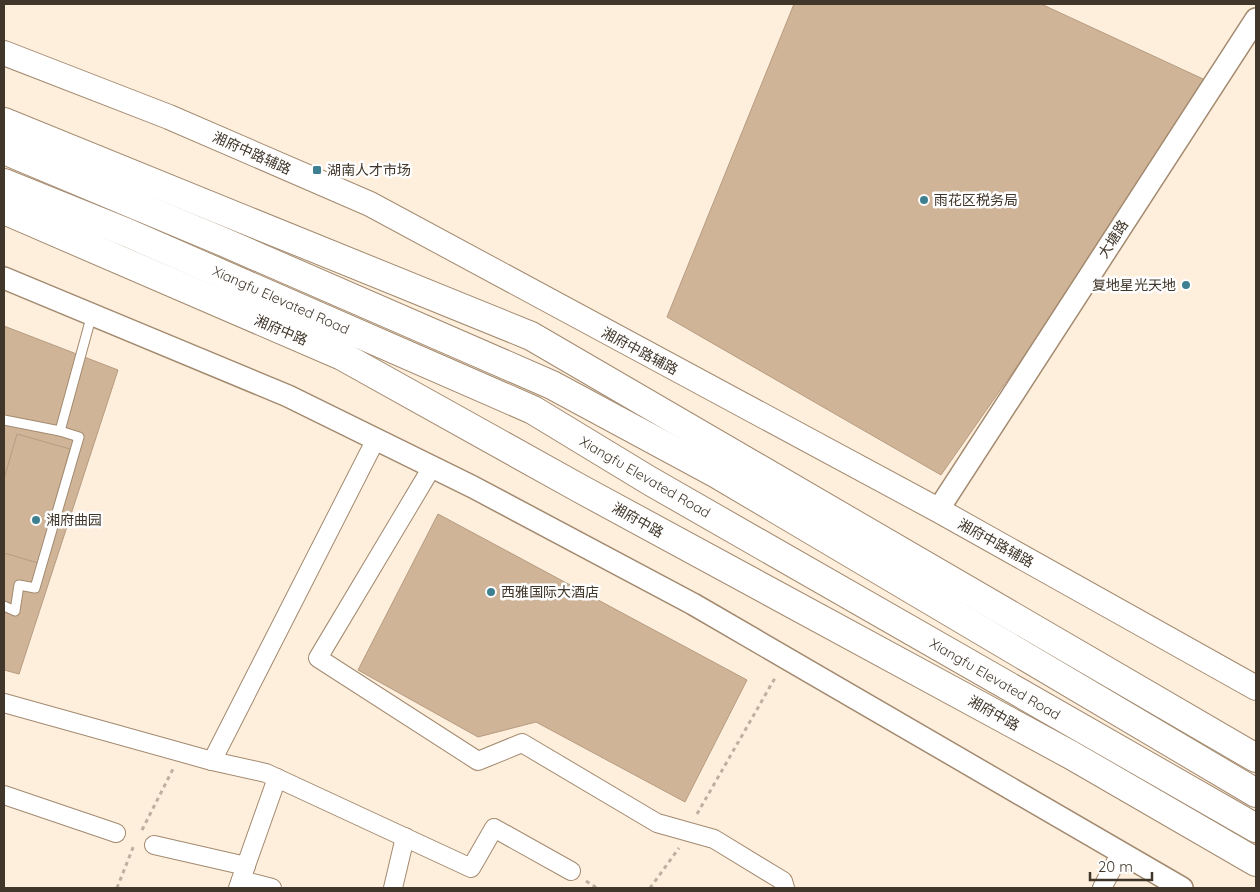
<svg xmlns="http://www.w3.org/2000/svg" width="1260" height="892" viewBox="0 0 1260 892" font-family="Quicksand,'Noto Sans SC',sans-serif">
	<rect width="100%" height="100%" fill="#feeedc"/>
	<g fill="#cfb498" stroke="#b69c81">
		<path d="M794,4h247l173,80 -273,391 -274,-158z"/>
		<path d="M4,326l114,44 -99,304 -15,-4z"/>
		<path d="M17,434l53,15 -32,114 -34,-10v-74z"/>
		<path d="M438,514l309,166 -62,122 -149,-80 -58,15 -120,-67z"/>
	</g>
	<g fill="none" stroke-linecap="round" stroke-linejoin="round">
		<defs>
			<g id="service">
				<path d="M4,420l56,11 32,-117"/>
				<path d="M4,606l11,5 4,-26 16,3 44,-151 -19,-6"/>
			</g>
			<g id="minor">
				<path d="M376,439l-164,322 54,12 205,95 23,-40 77,43"/>
				<path d="M432,467l-114,191 160,103 44,-18 135,80 57,16 69,42 2,7"/>
				<path d="M4,703l208,58"/>
				<path d="M4,795l112,38"/>
				<path d="M154,845l92,21"/>
				<path d="M241,880l31,8"/>
				<path d="M238,888l39,-110"/>
				<path d="M393,888l12,-51"/>
				<path d="M1102,888l18,-34"/>
			</g>
			<g id="tertiary">
				<path d="M4,278l284,118 185,91 220,117 489,284"/>
				<path d="M938,510l318,-491"/>
			</g>
			<path id="secondary" d="M4,53l165,64 201,87 568,306 318,178"/>
			<g id="primary">
				<path d="M4,122l527,214 725,422"/>
				<path d="M4,210l338,146 237,132 492,267 185,107"/>
			</g>
			<g id="trunk">
				<path d="M4,150l215,90 333,145 165,89 539,319"/>
				<path d="M4,183l124,50 405,177 117,71 606,347"/>
			</g>
		</defs>
		<use href="#service" stroke="#a38a6f" stroke-width="11"/>
		<use href="#minor" stroke="#a38a6f" stroke-width="20"/>
		<use href="#tertiary" stroke="#a38a6f" stroke-width="24"/>
		<use href="#secondary" stroke="#a38a6f" stroke-width="26"/>
		<use href="#primary" stroke="#a38a6f" stroke-width="30"/>
		<use href="#trunk" stroke="#a38a6f" stroke-width="30"/>
		<g stroke="#bdb0a0" stroke-width="3" stroke-dasharray="4 4" stroke-linecap="butt">
			<path d="M697,814l78,-136"/>
			<path d="M142,830l31,-61"/>
			<path d="M586,881l11,7"/>
			<path d="M117,888l17,-43"/>
			<path d="M650,888l29,-40"/>
		</g>
		<use href="#service" stroke="#fff" stroke-width="9"/>
		<use href="#minor" stroke="#fff" stroke-width="18"/>
		<use href="#tertiary" stroke="#fff" stroke-width="21"/>
		<use href="#secondary" stroke="#fff" stroke-width="24"/>
		<use href="#primary" stroke="#fff" stroke-width="28"/>
		<use href="#trunk" stroke="#fff" stroke-width="28"/>
	</g>
	<g fill="#3e7f91" stroke="#fefefe" stroke-width="2">
		<rect x="312" y="165" width="10" height="10" rx="2.5"/>
		<circle cx="924" cy="200" r="5"/>
		<circle cx="1186" cy="285" r="5"/>
		<circle cx="36" cy="520" r="5"/>
		<circle cx="491" cy="592" r="5"/>
	</g>
	<g text-anchor="middle" stroke-width="5" stroke-linejoin="round" paint-order="stroke">
		<g font-size="14" fill="#40362a" stroke="#fefefe">
			<text transform="translate(252 153) rotate(24)" y="5">湘府中路辅路</text>
			<text transform="translate(1113 239) rotate(-57)" y="5">大塘路</text>
			<text transform="translate(281 300) rotate(24)" y="5">Xiangfu Elevated Road</text>
			<text transform="translate(281 330) rotate(23)" y="5">湘府中路</text>
			<text transform="translate(640 351) rotate(28)" y="5">湘府中路辅路</text>
			<text transform="translate(645 477) rotate(30)" y="5">Xiangfu Elevated Road</text>
			<text transform="translate(638 520) rotate(29)" y="5">湘府中路</text>
			<text transform="translate(996 543) rotate(29)" y="5">湘府中路辅路</text>
			<text transform="translate(995 679) rotate(30)" y="5">Xiangfu Elevated Road</text>
			<text transform="translate(994 713) rotate(29)" y="5">湘府中路</text>
		</g>
		<g font-size="14" fill="#40362a" stroke="#fefefe" text-anchor="start">
			<text x="327" y="175">湖南人才市场</text>
			<text x="934" y="205">雨花区税务局</text>
			<text x="1176" y="290" text-anchor="end">复地星光天地</text>
			<text x="46" y="525">湘府曲园</text>
			<text x="501" y="597">西雅国际大酒店</text>
		</g>
	</g>
	<rect width="1260" height="892" fill="none" stroke="#40362a" stroke-width="10"/>
	<path d="M1090 872v8h62v-8" fill="none" stroke="#40362a" stroke-width="2.5"/>
	<text x="1098" y="872" font-size="15" fill="#40362a" stroke="#fefefe" stroke-width="4" paint-order="stroke">20 m</text>
</svg>
